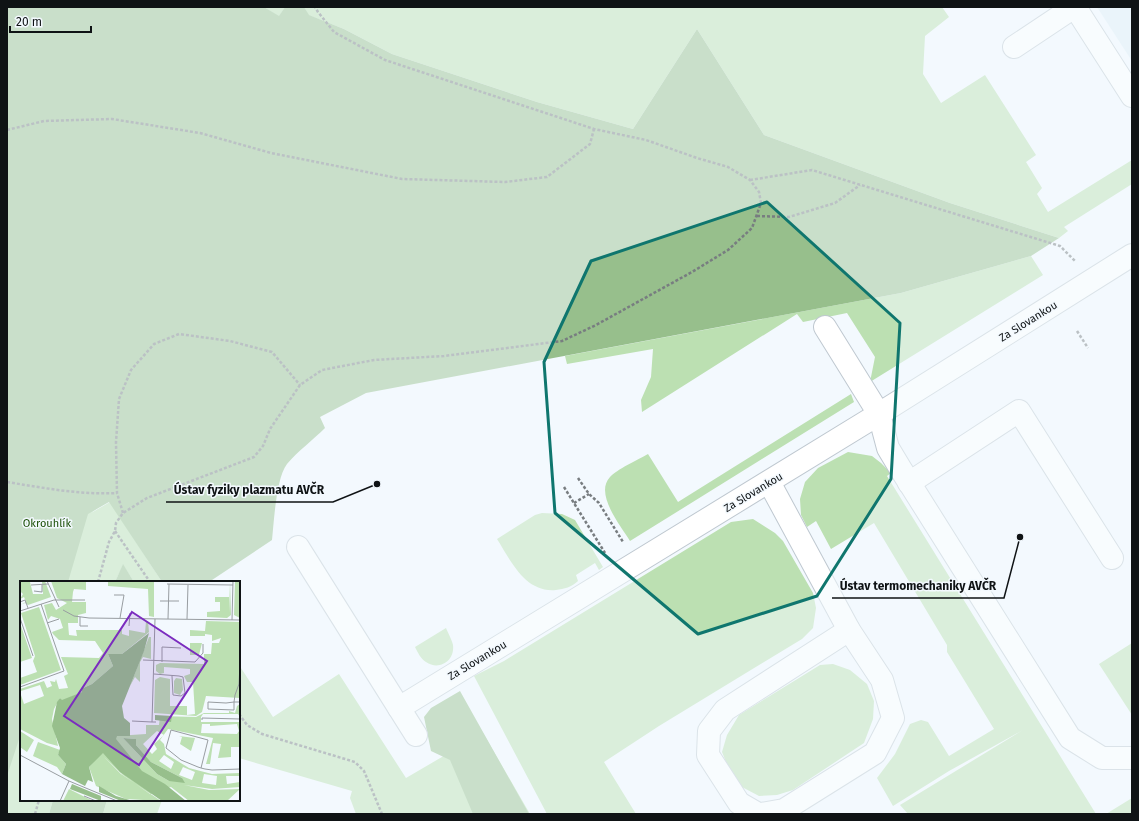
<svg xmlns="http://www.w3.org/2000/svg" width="1139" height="821" viewBox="0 0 1139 821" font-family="'Fira Sans',sans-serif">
	<rect width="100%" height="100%" fill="#f3f9fe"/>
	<path fill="#e0edf7" d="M1097,7h35v54z"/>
	<g fill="#bce0b2">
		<path d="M264,7h21l-6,10z"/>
		<path d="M304,7h638l7,10 -24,19 -2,38 18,29 44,-28 51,80 -10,7 16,26 -5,6 11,18 84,-52v24l-68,43 4,4 -9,7 -109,-35 -186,-68 -67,-106 -64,100 -96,-27 -145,-48 -48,-25 -36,-14z"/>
		<path d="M1031,256l12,19 -173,107 5,-25 -28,-44 -44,9 -6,-8 -155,98 -1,-12 10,-23 2,-28 -86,15 -2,-8 336,-63z"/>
		<path d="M851,394l3,8 -224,139c-9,-15 -36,-47 -20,-64 6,-7 29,-18 38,-23l30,48z"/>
		<path d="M848,452l24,4 9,7 10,10 -4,3 209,338h-188l-8,-9 123,-75 -74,41 -56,35 -16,-28 18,-24 15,-30 11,-4 7,2 21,34 45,-27 -47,-77v-7l-73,-122 -43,26 -15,-28 -9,6 -6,-12 -1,-16 5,-17 13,-14z"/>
		<path d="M7,475l110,18 -26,20 19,-11 52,80h-28l-11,-17 -8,17h-94v218h32l-4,14h-42z"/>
		<path d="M542,513l20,1 13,6 28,47 -4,3 -4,-7 -19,12 2,6c-6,6 -14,8 -22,9 -31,3 -45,-29 -59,-51l38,-24z"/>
		<path d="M753,519l22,14 8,8 30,52 3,15 -3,20 -11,11 -143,87 -55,36 32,52h-89l-73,-138 30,-15 227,-139z"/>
		<path d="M446,628c2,5 6,12 7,17 2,16 -14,26 -27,17 -5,-3 -8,-9 -11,-15z"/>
		<path d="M1132,643v72l-33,-51z"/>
		<path d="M833,664l17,6 17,14 7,17 -1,18 -9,24 -71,47 -16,5 -18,1 -17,-9 -12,-15 -8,-20 5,-17 12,-20 81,-50z"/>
		<path d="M239,665l34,52 66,-43 67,104 77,-45 47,81h-174l-6,-16 2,-7 -113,-33z"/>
		<path d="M1132,798v16h-26z"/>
		<path d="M107,800h55l-5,14h-54z"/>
	</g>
	<g fill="#97bf8c">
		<path d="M7,7h257l15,9 6,-9h19l5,8 35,14 48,25 145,48 96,27 64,-100 67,106 186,68 109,35 -28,18 -130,37 -535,100 -46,24 5,11c-12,12 -27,23 -38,36 -11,14 -13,58 -15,76l-63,42h-47l-53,-80 -21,12 -20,68h-47v151l-14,43z"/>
		<path d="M123,564l11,18h-19z"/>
		<path d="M460,691l69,123h-56l-23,-54 -19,-9 -7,-34 7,-9z"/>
		<path d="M53,800h54l-4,14h-54z"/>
	</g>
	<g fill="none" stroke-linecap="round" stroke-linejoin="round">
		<defs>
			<g id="minor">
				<path d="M1075,7l57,89"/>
				<path d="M1014,47l60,-40"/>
				<path d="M825,327l54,87 9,34 12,20 170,270 32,20h30"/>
				<path d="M909,483l110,-72 93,147"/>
				<path d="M298,547l101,161"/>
				<path d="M416,735l-17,-27 480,-294 253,-159"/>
				<path d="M758,814l-19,-11 -31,-48 1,-24 16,-21 124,-80"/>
				<path d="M761,814l23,-4 91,-57 18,-35 -11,-38 -33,-50 -80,-148"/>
			</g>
		</defs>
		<use href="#minor" stroke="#bfc8d0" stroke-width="24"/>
		<g stroke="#787d80" stroke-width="2.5" stroke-dasharray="3 2" stroke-linecap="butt">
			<path d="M7,130l37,-9 68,-2 88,14 71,20 131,26 103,3 42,-5 43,-33 4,-15"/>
			<path d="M750,180l62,-10 248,76 15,15"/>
			<path d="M757,216l32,1 46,-14 25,-18"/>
			<path d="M1077,331l11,17"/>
			<path d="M578,478l11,16 10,9 24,39"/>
			<path d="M7,482c37,6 73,13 110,11"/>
			<path d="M564,487l41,66"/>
			<path d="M574,503l15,-9"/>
			<path d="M123,513l-6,-20 -1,-51 3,-43 12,-29 23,-26 25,-10 51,7 42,11 28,33"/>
			<path d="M115,531l35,51"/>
			<path d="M98,582l11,-40 6,-11 1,-8 7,-10 24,-15 107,-41 9,-11 7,-17 30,-44 22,-15 52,-10 70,-4 118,-15 34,-16 96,-53 36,-22 24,-22 9,-25 -2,-11 -9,-12 -22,-13 -31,-9 -51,-18 -52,-11 -209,-69 -51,-28 -16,-20 -3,-5"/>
			<path d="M239,714l8,11 15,9 93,28 9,9 18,43"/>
			<path d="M35,814l4,-14"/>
		</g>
		<use href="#minor" stroke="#fff" stroke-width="22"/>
	</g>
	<path d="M0 0H1139V821H0ZM767,202l133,121 -9,156 -74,117 -119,38 -143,-121 -11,-151 47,-101z" fill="#f3f9fe" fill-opacity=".55" fill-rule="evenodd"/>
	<path fill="none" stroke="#0f766e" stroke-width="3" stroke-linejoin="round" d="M767,202l133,121 -9,156 -74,117 -119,38 -143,-121 -11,-151 47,-101z"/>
	<g text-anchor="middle" stroke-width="3" stroke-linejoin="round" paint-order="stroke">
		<g font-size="11" fill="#0f1315" stroke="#f3f9fe">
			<text transform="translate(1028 321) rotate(-32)" y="4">Za Slovankou</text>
			<text transform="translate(753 492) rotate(-31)" y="4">Za Slovankou</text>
			<text transform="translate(477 660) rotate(-31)" y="4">Za Slovankou</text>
		</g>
		<g font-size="11" fill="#1d5109" stroke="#f3f9fe">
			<text x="47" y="527">Okrouhlík</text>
		</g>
	</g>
	<g transform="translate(20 581)">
		<rect width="220" height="220" fill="#f3f9fe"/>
		<path d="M0,0h25l6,16 -23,8 -3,-2 -5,2 6,-3 -2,-5 -4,2 3,-5 -3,-3zM10,1h12l1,12h-10zM31,0h35v9l-12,-1 -1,3 -1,10h14v11l-8,2v8h-10l1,12 8,1 -1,-6h46v4l7,2v-6l16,3 1,-12h2l1,11 -27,22h-14l5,12 -21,18 -11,5 1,3 -20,9 -2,-3 -6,11 -2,10 6,27 -11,-3 -27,-14v-37l4,12 20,-8 -4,-11 -19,6 -1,-2 24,-8 3,7 5,-2 -2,-5 5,1 1,-3 3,10 9,-1 -4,-12 4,-2 -7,-17 38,1 4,-5 -8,-12 -36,-1 -6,-6 -1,-2 11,-4 -3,-9 -9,-3 -3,4 -4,-15 8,-2 4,7 11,-7 -10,-5zM88,0h46v36l-5,-1 -1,-27 -40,-3zM215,0h5v37l-6,-3zM210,1l1,33 -4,3 -20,-1v-5l13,-1v-9h-5v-5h14v16zM19,26l22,63 -41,15v-7l17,-6 -4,-11 2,-5 -14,-43zM186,40l34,1v76l-34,-2 -4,16 -6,4 -42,-3 1,-33 5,-3 10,2v27h17v9l8,-1 -2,-32h-6l-3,-6 6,-2v-5l-26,-2v6l-4,1 -4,-3v-6l4,-2 44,1v-10h7l1,-11h7l2,-5 -9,3v-6l-7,-1v2h-15v-6l15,1zM0,42l12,35 -12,4zM129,56h2v22l-8,-2 -3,5v20l-5,-5 -5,9zM170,62h12l-3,12h-9zM156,97l6,1 1,11 -3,5 -6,-2v-12zM220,123v13l-2,-3h-35l-2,3v5h39v25h-9v10l-13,1 3,-14 -8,-1 -3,21h-4l7,-26 -45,-9 -8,11 4,4 2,10 23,14 23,6 28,-1v3h-14l1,8 13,-2v5l-28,2 -28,-4 25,5 31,-1 -13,12h-38l-18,-14 -21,7 -27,-19 -19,-18 17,17 40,27 -35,-2 -30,-13 -7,-19 27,-31 30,-2v-9h13l1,-9 36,1 8,-4h25v-2l6,2 2,-7zM182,143h8v2l27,-2 2,7 -2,3 -36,-1zM137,150l7,4 -10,9 3,5 -5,5 -9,-10zM103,157l13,1v6l15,17 31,16 -13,3 -12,-7zM144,174l10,7 -3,7 -12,-8zM163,186l12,5 -3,8 -13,-5zM184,193l13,2 -1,9 -14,-2zM0,150l14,9 -7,12 -7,-5zM159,155l16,2 -4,13 -11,-7 2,-7zM18,161l22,8 -2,5 8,9 -4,10 -5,-7 -24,-11zM49,208l24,12h-30z" fill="#bce0b2" fill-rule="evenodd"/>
		<path d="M129,52l-5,18 -22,55 2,12 6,5v13h-13l-1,3 26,32 23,13 21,17h-24l-42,-29 -17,-19 -14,14 4,15 -5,-2 -3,6 -23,-12 4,-10 -8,-9 2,-7 -8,-22 5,-24 3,-4 2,2 20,-8 -1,-3 11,-5 21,-18 -5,-12h14zM135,134l17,1 -1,6 -16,-2zM103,157l13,1v6l15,17 31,16 3,5 -16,-2 -12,-7zM52,203l29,12v5l-31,-12zM79,205l17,10 17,5h-12l-22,-9z" fill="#97bf8c"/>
		<path fill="none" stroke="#989da1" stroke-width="1" d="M27,0l12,26M147,3l66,1M11,4l17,-1M14,10l8,1v-7M94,14h10l-4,23M140,20h19M0,21l5,-2 3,8M43,29l11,6 15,2 151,2M0,30l34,-11h31M60,36v9h8M0,37l13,38M135,38l-3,103h4M148,38l1,-35M167,38l1,-34M212,39l1,-39M27,42l12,-4M109,45l1,-13M123,79l52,2 8,-9v-9M142,81v-15l19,1M220,83l-1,20 -4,11 -1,7v8l-26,-1v-7l18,1 8,-1h6M134,93l25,2 4,1 2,16 -4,3 -8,-1 -1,-19M0,106l44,-16 -23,-67M182,139v-2l38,1M112,140l20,1M0,174l49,26 48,20M181,187l7,-28 -37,-10 -5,18 15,12 17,7 3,1 4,1 7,1 28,-1M64,215l12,5M40,220l9,-20"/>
		<path fill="#7b2cbf" fill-opacity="0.15" stroke="#7b2cbf" stroke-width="2" d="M112,31l75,49 -68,104 -75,-49z"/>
		<rect width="220" height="220" fill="none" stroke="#0f1315" stroke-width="2"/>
	</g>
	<path fill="none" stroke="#0f1315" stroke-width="1.5" d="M377 484L333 502H166M1020 537L1004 598H832"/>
	<g fill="#0f1315" stroke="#f3f9fe" stroke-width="1.5">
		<circle cx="377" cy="484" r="4"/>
		<circle cx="1020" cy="537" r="4"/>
	</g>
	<g font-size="12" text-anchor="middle" font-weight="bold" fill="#0f1315" stroke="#f3f9fe" stroke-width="3" stroke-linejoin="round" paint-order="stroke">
		<text x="249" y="494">Ústav fyziky plazmatu AVČR</text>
		<text x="918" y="590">Ústav termomechaniky AVČR</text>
	</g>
	<rect width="1139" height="821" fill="none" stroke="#0f1315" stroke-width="16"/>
	<path d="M10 26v6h81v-6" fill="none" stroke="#0f1315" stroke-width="2"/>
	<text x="16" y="26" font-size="12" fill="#0f1315" stroke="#f3f9fe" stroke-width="3" paint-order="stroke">20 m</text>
</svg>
